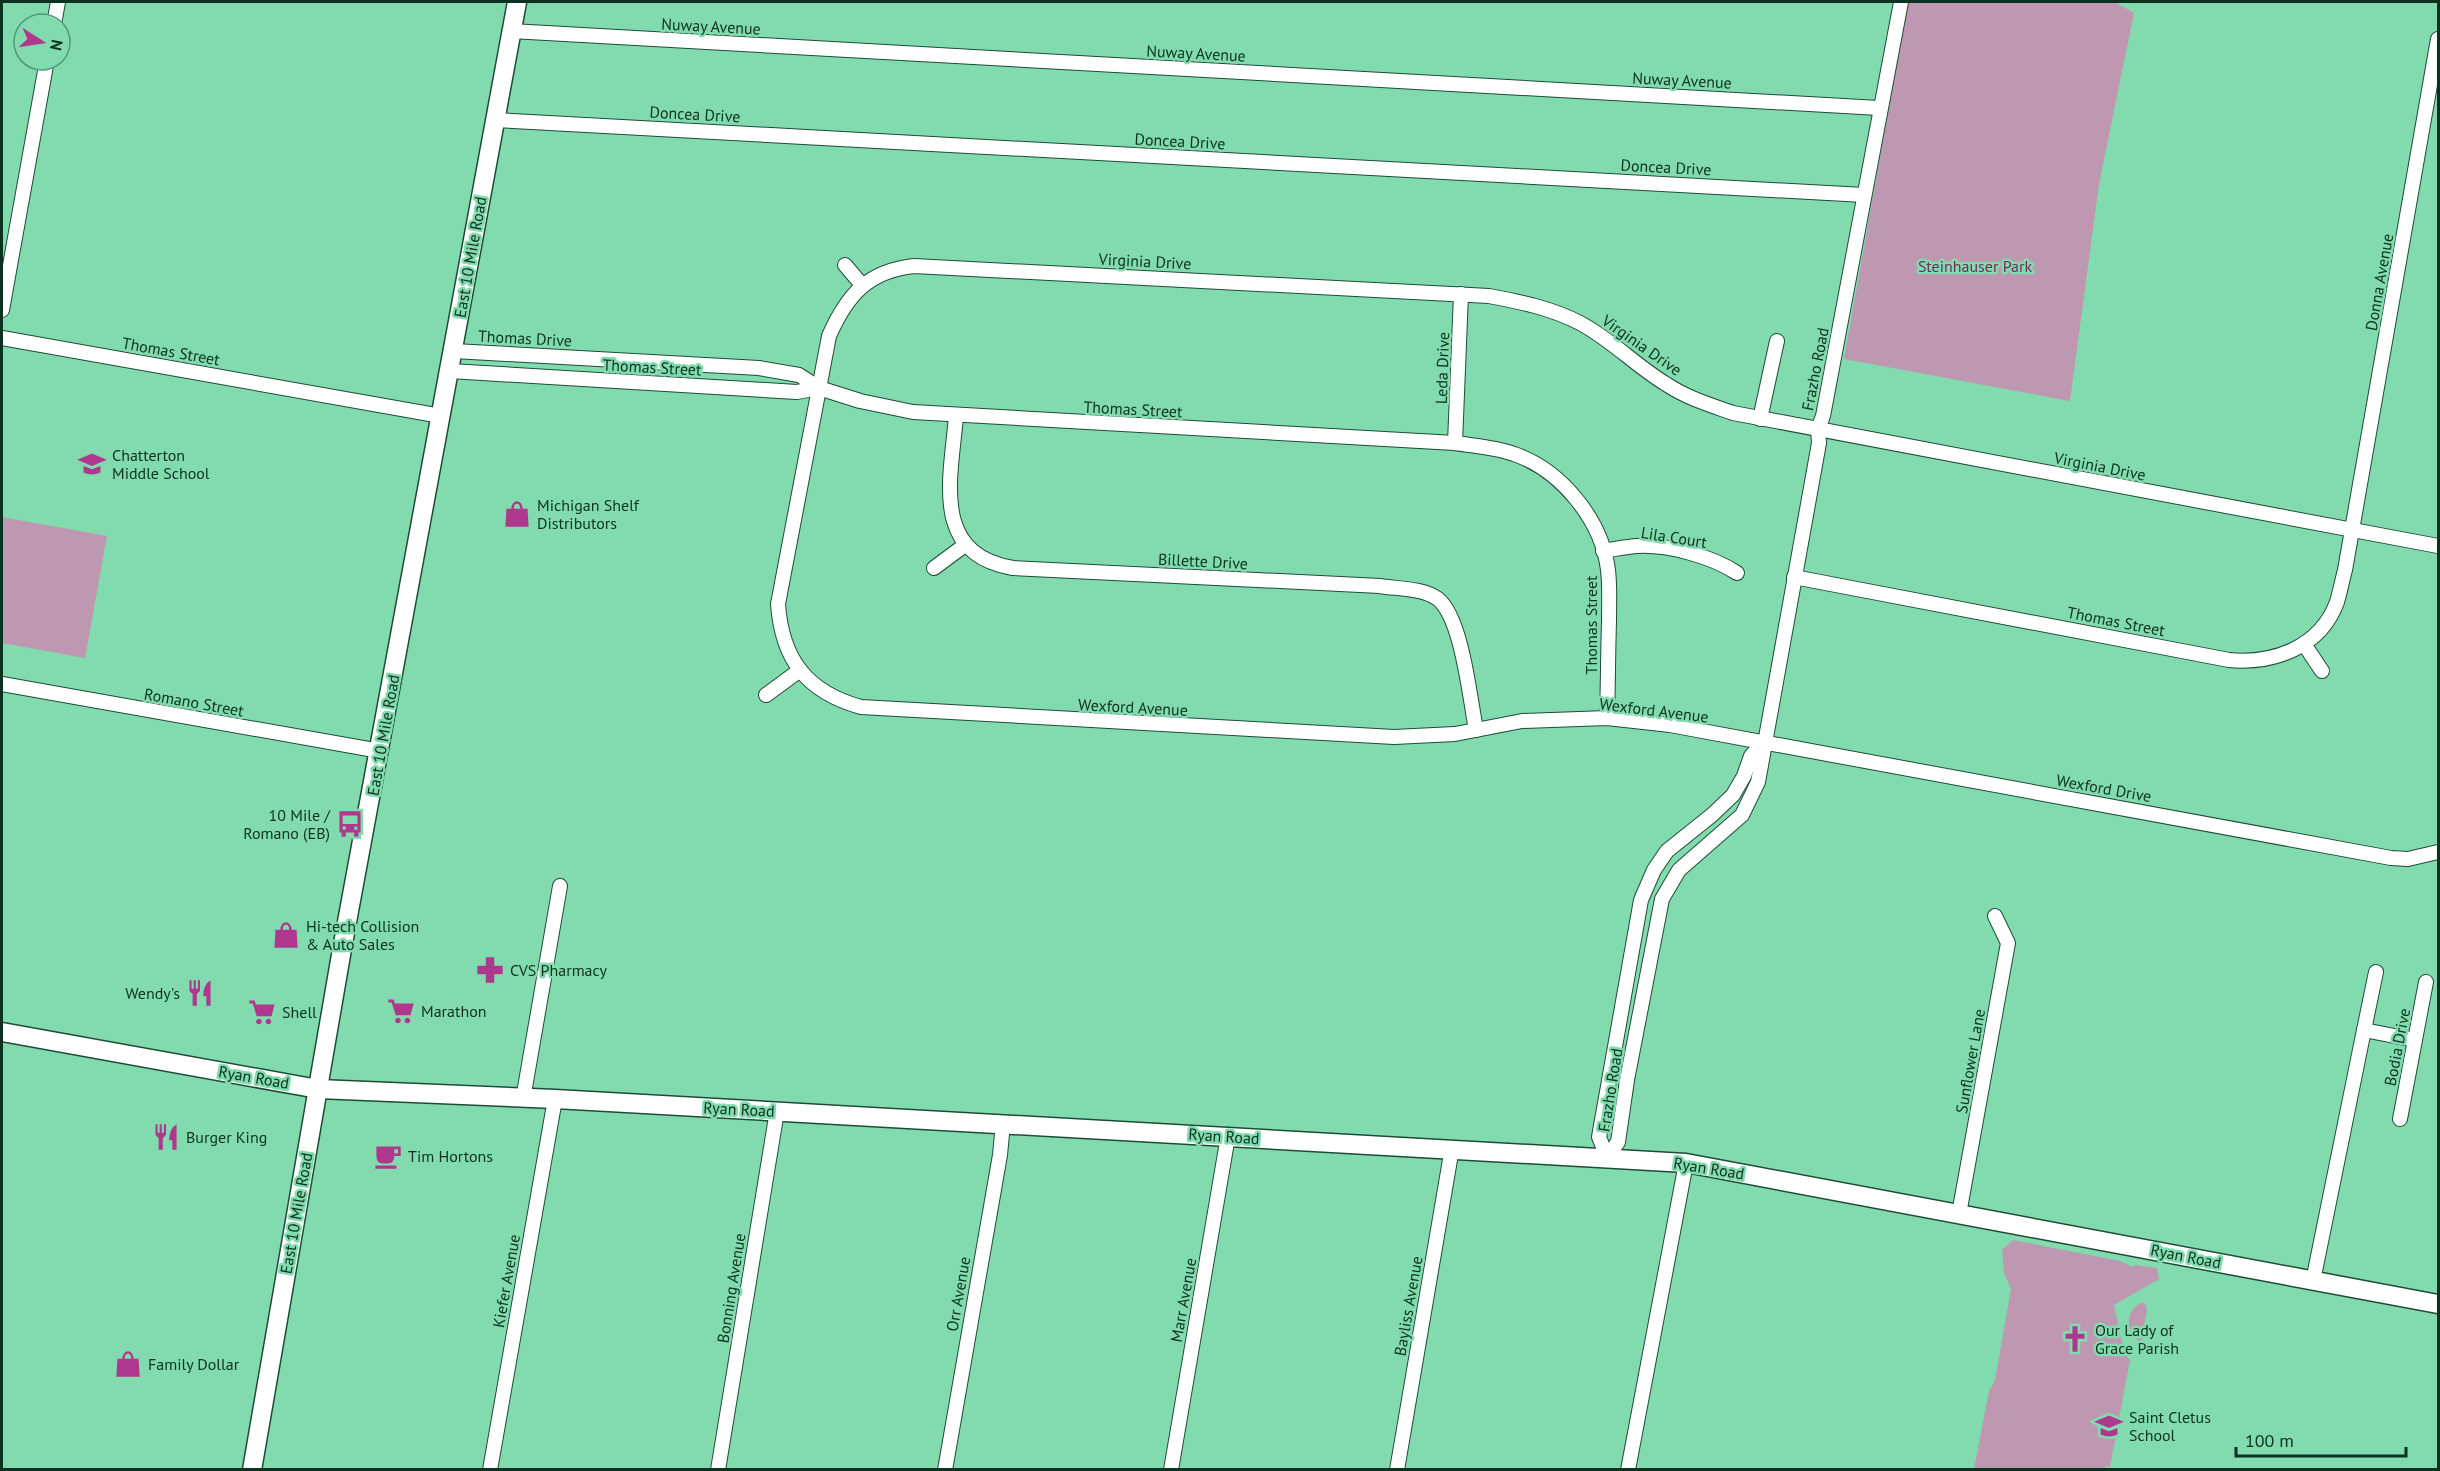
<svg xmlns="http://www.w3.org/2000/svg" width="2440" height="1471" viewBox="0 0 2440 1471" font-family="'PT Sans',sans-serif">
	<rect width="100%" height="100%" fill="#82dbae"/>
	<g fill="#be98b0">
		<path d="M1908,2h207l19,11 -35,171 -29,217 -226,-42z"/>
		<path d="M2,517l105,19 -22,122 -83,-15z"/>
		<path d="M2013,1240l107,21 12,6 3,-2 22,3 2,11 -45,26 10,48 6,7 -20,107 -4,-1 -1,3h-131l15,-78 6,-11 16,-91 -7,-16 -2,-23z"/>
		<path d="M2141,1303h4l2,6 -5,31 -3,1c-14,-8 -14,-31 2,-38z"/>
	</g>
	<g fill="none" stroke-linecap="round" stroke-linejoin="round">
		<defs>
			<g id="street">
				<path d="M54,24l4,-22"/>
				<path d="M511,31l1368,77"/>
				<path d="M495,120l1369,75"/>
				<path d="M845,265l17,20"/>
				<path d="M2,310l45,-250"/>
				<path d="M2,338l439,78"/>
				<path d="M454,351l305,17 40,7 20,13"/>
				<path d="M450,371l347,21 22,-4 41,13 53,11 542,31c20,3 40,4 59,11 47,16 88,66 94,116 2,17 1,34 1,51 -1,32 -1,64 -2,97"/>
				<path d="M956,416c-5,62 -26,138 57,152l367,18c18,3 43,2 58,13 24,19 32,100 38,131"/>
				<path d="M1760,419l17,-78"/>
				<path d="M1455,443l6,-149"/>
				<path d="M2438,546l-705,-133c-23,-8 -46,-15 -67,-29 -30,-18 -54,-44 -86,-61 -29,-15 -59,-21 -91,-27l-575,-30c-46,5 -67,29 -85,70l-51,268c4,56 29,88 83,103l533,30 61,-3 67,-13 85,-3 63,7 721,133 17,1 30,-7"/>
				<path d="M1603,551c11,-2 22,-4 33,-5 31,-2 75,10 101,27"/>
				<path d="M934,568l31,-23"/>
				<path d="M1794,577l435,83c44,4 91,-12 108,-58 3,-10 5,-21 8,-32l93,-531"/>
				<path d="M2304,644l18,27"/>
				<path d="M2,684l378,67"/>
				<path d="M766,695l34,-25"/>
				<path d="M2364,1030l12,-58"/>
				<path d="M523,1099l37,-213"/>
				<path d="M2400,1119l26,-137"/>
				<path d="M1607,1157l11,-15 9,-62 35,-181 17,-29 63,-55 16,-33 61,-339 -1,-14 5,-13 78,-414"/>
				<path d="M1607,1157l-8,-20 42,-237 13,-30 13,-19 45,-36 21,-20 11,-19 7,-20 12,-13"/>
				<path d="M1959,1214l49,-271 -13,-27"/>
				<path d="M2313,1281l51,-251 51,10"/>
				<path d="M490,1470l65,-371"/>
				<path d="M718,1470l59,-359"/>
				<path d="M945,1470l55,-315 3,-32"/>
				<path d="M1171,1470l57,-334"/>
				<path d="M1397,1470l55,-322"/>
				<path d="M1628,1470l58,-307"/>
			</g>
			<g id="secondary">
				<path d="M2,1032l316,57 237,10 1131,64 752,141"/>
				<path d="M252,1470l90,-521 175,-947"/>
			</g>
		</defs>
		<use href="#street" stroke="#1d4c36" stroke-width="16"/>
		<use href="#secondary" stroke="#1d4c36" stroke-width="21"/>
		<use href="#street" stroke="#fff" stroke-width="14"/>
		<use href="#secondary" stroke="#fff" stroke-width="18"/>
	</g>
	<defs>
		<symbol id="school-bare" viewBox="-9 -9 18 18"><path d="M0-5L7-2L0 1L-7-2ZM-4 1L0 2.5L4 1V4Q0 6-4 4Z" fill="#af388e" stroke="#82dbae" stroke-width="2.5" paint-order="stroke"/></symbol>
		<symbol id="shop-bare" viewBox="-9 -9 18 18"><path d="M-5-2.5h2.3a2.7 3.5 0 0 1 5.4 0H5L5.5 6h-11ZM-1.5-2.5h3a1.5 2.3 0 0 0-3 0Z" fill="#af388e" stroke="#82dbae" stroke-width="2.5" paint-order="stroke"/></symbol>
		<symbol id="bus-bare" viewBox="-9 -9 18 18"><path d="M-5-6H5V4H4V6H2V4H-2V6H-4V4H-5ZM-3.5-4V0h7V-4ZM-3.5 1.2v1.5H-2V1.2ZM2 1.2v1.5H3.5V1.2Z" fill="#af388e" stroke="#82dbae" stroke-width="2.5" paint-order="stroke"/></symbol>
		<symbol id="pharmacy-bare" viewBox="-9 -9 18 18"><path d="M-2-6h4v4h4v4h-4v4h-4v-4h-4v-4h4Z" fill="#af388e" stroke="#82dbae" stroke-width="2.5" paint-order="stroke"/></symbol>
		<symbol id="restaurant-bare" viewBox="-9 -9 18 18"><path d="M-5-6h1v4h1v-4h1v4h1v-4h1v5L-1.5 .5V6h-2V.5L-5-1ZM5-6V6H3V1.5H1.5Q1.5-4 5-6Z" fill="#af388e" stroke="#82dbae" stroke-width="2.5" paint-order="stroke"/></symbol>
		<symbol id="supermarket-bare" viewBox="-9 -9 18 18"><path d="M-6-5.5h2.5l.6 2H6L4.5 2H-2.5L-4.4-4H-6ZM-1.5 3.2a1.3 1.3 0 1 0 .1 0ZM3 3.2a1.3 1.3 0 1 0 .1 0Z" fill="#af388e" stroke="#82dbae" stroke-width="2.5" paint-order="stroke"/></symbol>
		<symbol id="cafe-bare" viewBox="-9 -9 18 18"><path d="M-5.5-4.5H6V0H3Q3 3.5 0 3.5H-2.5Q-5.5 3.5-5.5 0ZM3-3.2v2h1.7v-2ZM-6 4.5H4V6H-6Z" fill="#af388e" stroke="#82dbae" stroke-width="2.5" paint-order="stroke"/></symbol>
		<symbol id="church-bare" viewBox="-9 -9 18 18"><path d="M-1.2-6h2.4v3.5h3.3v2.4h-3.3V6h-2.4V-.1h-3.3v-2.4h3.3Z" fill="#af388e" stroke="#82dbae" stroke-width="2.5" paint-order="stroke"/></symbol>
	</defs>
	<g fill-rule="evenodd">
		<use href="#school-bare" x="73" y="445" width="38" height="38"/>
		<use href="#shop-bare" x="498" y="495" width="38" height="38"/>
		<use href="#bus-bare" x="331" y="805" width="38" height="38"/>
		<use href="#shop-bare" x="267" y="916" width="38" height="38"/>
		<use href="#pharmacy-bare" x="471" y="951" width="38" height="38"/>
		<use href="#restaurant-bare" x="181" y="974" width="38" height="38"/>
		<use href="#supermarket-bare" x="382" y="992" width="38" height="38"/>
		<use href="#supermarket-bare" x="243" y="993" width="38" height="38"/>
		<use href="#restaurant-bare" x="147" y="1118" width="38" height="38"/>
		<use href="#cafe-bare" x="369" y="1137" width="38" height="38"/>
		<use href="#church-bare" x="2056" y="1320" width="38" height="38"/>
		<use href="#shop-bare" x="109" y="1345" width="38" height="38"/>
		<use href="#school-bare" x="2090" y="1407" width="38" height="38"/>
	</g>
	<g text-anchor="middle" stroke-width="5" stroke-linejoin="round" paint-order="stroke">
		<g font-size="16" fill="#0b3221" stroke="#82dbae">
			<text transform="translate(711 26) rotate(3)" y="6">Nuway Avenue</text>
			<text transform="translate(1196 53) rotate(3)" y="6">Nuway Avenue</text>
			<text transform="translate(1682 80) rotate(3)" y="6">Nuway Avenue</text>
			<text transform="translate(695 114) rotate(3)" y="6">Doncea Drive</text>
			<text transform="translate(1180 141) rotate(3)" y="6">Doncea Drive</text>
			<text transform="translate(1666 167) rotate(3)" y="6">Doncea Drive</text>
			<text transform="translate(470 257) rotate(-80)" y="6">East 10 Mile Road</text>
			<text transform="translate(1145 261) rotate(3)" y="6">Virginia Drive</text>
			<text transform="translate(2379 282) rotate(-80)" y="6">Donna Avenue</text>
			<text transform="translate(525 338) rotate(3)" y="6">Thomas Drive</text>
			<text transform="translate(1642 345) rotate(35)" y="6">Virginia Drive</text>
			<text transform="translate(171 351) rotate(10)" y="6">Thomas Street</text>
			<text transform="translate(652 367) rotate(3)" y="6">Thomas Street</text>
			<text transform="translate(1442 368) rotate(-88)" y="6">Leda Drive</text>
			<text transform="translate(1815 369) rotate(-79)" y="6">Frazho Road</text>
			<text transform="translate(1133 409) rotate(3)" y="6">Thomas Street</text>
			<text transform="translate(2100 466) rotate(11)" y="6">Virginia Drive</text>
			<text transform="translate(1674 537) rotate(9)" y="6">Lila Court</text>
			<text transform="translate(1203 561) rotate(3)" y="6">Billette Drive</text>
			<text transform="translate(2116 621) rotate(11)" y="6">Thomas Street</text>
			<text transform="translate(1591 625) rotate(-90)" y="6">Thomas Street</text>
			<text transform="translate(194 702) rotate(10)" y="6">Romano Street</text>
			<text transform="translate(1133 707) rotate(3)" y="6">Wexford Avenue</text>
			<text transform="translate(1654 710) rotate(7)" y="6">Wexford Avenue</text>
			<text transform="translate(383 735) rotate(-80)" y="6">East 10 Mile Road</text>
			<text transform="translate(2104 788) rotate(10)" y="6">Wexford Drive</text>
			<text transform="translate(2397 1047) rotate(-79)" y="6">Bodia Drive</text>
			<text transform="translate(1970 1061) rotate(-80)" y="6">Sunflower Lane</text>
			<text transform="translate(254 1077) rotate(10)" y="6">Ryan Road</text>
			<text transform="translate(1610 1090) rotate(-81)" y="6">Frazho Road</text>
			<text transform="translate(739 1109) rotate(3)" y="6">Ryan Road</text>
			<text transform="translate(1224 1136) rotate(4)" y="6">Ryan Road</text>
			<text transform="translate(1709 1168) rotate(9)" y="6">Ryan Road</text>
			<text transform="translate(296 1213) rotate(-80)" y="6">East 10 Mile Road</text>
			<text transform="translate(2186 1256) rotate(11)" y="6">Ryan Road</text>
			<text transform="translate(506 1281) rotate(-80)" y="6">Kiefer Avenue</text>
			<text transform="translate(731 1288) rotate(-81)" y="6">Bonning Avenue</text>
			<text transform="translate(958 1294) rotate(-80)" y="6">Orr Avenue</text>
			<text transform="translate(1183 1300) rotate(-80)" y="6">Marr Avenue</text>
			<text transform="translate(1408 1306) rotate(-80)" y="6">Bayliss Avenue</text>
		</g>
		<g font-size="16" fill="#712b5c" stroke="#82dbae">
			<text x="1975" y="272">Steinhauser Park</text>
		</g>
		<g font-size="16" fill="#0b3221" stroke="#82dbae" text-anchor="start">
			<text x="112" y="461">Chatterton<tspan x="112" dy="18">Middle School</tspan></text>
			<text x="537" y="511">Michigan Shelf<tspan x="537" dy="18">Distributors</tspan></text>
			<text x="330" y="821" text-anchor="end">10 Mile /<tspan x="330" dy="18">Romano (EB)</tspan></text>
			<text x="306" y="932">Hi-tech Collision<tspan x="306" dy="18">&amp; Auto Sales</tspan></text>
			<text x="510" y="976">CVS Pharmacy</text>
			<text x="180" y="999" text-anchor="end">Wendy's</text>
			<text x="421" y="1017">Marathon</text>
			<text x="282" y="1018">Shell</text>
			<text x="186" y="1143">Burger King</text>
			<text x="408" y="1162">Tim Hortons</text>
			<text x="2095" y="1336">Our Lady of<tspan x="2095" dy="18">Grace Parish</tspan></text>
			<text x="148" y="1370">Family Dollar</text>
			<text x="2129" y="1423">Saint Cletus<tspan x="2129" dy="18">School</tspan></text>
		</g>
	</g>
	<rect width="2440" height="1471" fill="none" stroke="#0b3221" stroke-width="6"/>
	<g transform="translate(42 42) rotate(102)"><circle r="28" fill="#82dbae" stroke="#529776" stroke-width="1.5"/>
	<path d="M0-4.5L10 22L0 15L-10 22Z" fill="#af388e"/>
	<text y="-9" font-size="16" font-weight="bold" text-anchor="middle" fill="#0b3221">N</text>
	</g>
	<path d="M2236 1447v9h170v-9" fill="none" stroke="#0b3221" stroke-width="3"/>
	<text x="2245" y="1447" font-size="18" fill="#0b3221" stroke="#82dbae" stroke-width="4.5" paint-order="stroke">100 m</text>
</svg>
